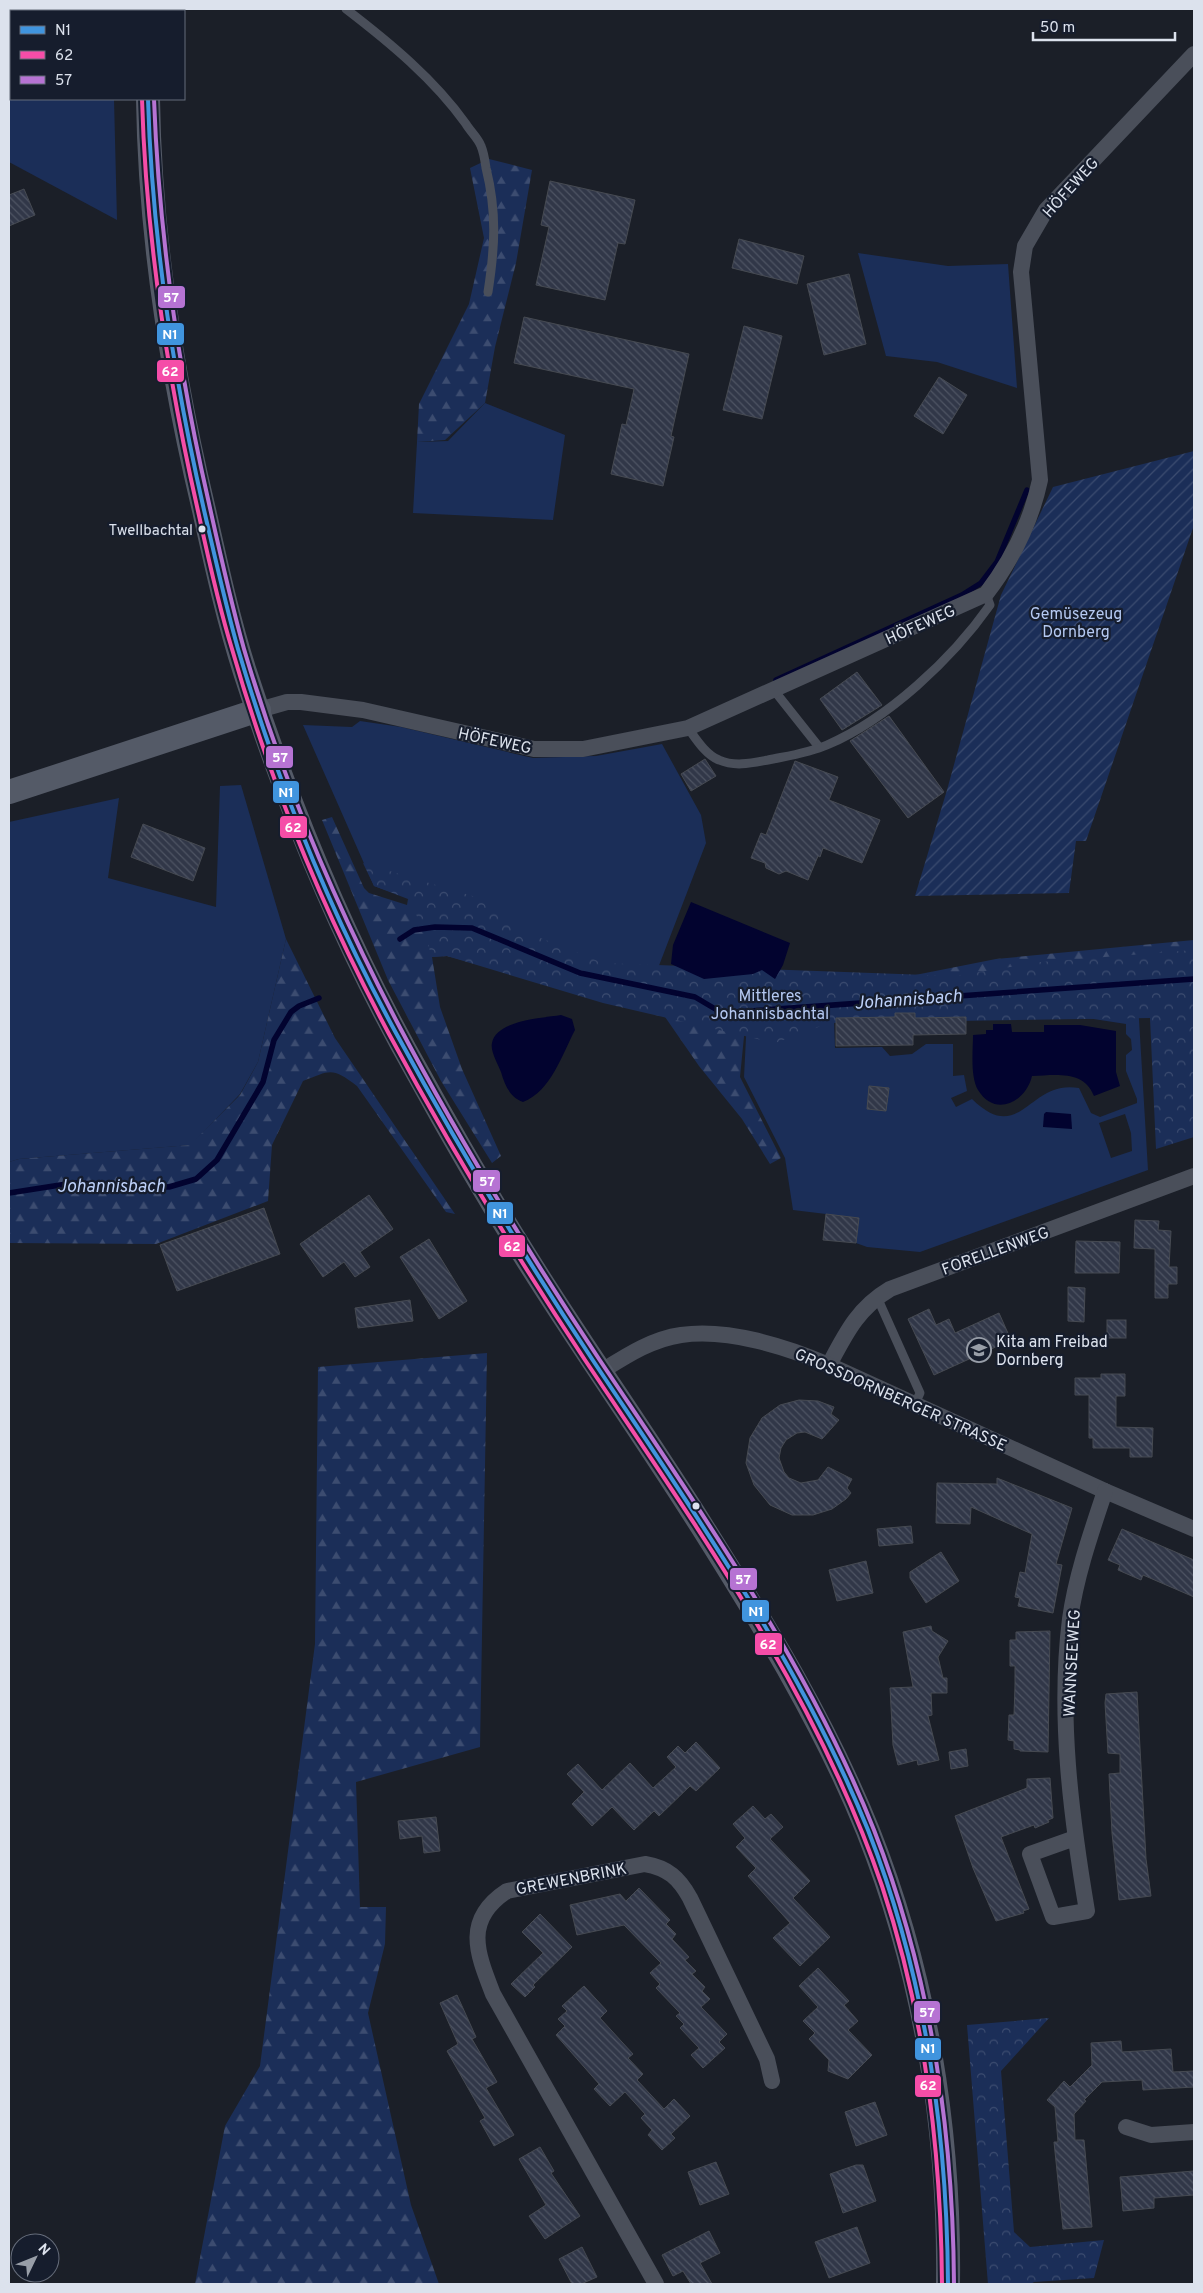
<svg xmlns="http://www.w3.org/2000/svg" width="1203" height="2293" viewBox="0 0 1203 2293" font-family="Overpass,sans-serif">
	<defs>
		<pattern id="forest-firs" width="22" height="20" patternUnits="userSpaceOnUse" patternTransform="scale(1.25)"><rect width="22" height="20" fill="#1b2e58"/><path d="M5 1l3.5 6h-7zM16 11l3.5 6h-7z" fill="#3c4c70"/></pattern>
		<pattern id="park-crowns" width="20" height="18" patternUnits="userSpaceOnUse" patternTransform="scale(1.25)"><rect width="20" height="18" fill="#1b2e58"/><path d="M2 6a3 3 0 1 1 6 0M12 15a3 3 0 1 1 6 0" fill="none" stroke="#3c4c70"/></pattern>
		<pattern id="garden-furrows" width="10" height="10" patternUnits="userSpaceOnUse" patternTransform="scale(1.25)"><rect width="10" height="10" fill="#1b2e58"/><path d="M-1 1l2-2M0 10L10 0M9 11l2-2" fill="none" stroke="#3c4c70"/></pattern>
		<pattern id="building-back-hatch" width="6" height="6" patternUnits="userSpaceOnUse" patternTransform="scale(1.25)"><rect width="6" height="6" fill="#313748"/><path d="M-1 5l2 2M0 0l6 6M5-1l2 2" fill="none" stroke="#4e5463"/></pattern>
	</defs>
	<rect width="100%" height="100%" fill="#1b1f28"/>
	<g fill="#1b2e58" fill-rule="evenodd">
		<path d="M18,9h96v2h-97z"/>
		<path d="M11,37v62h103l3,121 -108,-58v-113z"/>
		<path d="M858,253l90,13 60,-2 9,124 -80,-26 -51,-6z"/>
		<path d="M485,403l80,32 -12,85 -140,-7 4,-71 31,-1z"/>
		<path d="M360,721l41,6 132,31 63,-2 66,-12 39,71 5,28 -51,133 -54,-10 -227,-80 -71,-161 49,2z"/>
		<path d="M241,785l45,154 -28,123 -18,32 -49,51 -172,14 -10,3v-340l110,-24 -11,80 108,29 4,-121z"/>
		<path d="M1138,1003l10,167 -228,82 -53,-5 -11,-4 3,-25 -66,-8 -8,-52 -41,-81 3,-59 87,1 1,29 47,-1 8,9 22,-2 14,-10h27v32l11,-1 3,16 -16,7 5,9 16,-8c49,48 56,-20 107,-11l12,25 9,4 37,-14v-4l-11,-28v-16l6,-5 -1,-11 -5,-5v-10l-39,-6zM869,1086l20,2 -3,23 -19,-2zM1125,1114l6,19 1,18 -21,7 -12,-35z"/>
	</g>
	<g fill="url(#forest-firs)">
		<path d="M489,159l43,11 -16,93 -21,84 -10,56 -40,37 -28,2 2,-38 50,-100 15,-66 -14,-70z"/>
		<path d="M332,817l32,71 5,5 38,12 1,-6 105,29 88,38 289,14 106,-21 198,-19v54l-448,22 -6,61 41,81 -11,6 -28,-45 -43,-53 -36,-52 -216,-58 -15,1 8,50 22,62 39,87 -9,7 -51,-82 -53,-101 -66,-160z"/>
		<path d="M286,939l49,99 120,176 -9,-2 -89,-126c-25,-19 -26,-16 -54,-5l-31,64 -4,56 -112,43 -147,-1v-81l10,-3 171,-14 50,-50 18,-33z"/>
		<path d="M487,1353l-7,394 -124,35 4,125h26l-1,37 -17,69 43,192 28,79h-244l30,-158 35,-60 55,-422 3,-277z"/>
	</g>
	<g fill="url(#park-crowns)">
		<path d="M363,863l126,38 24,26 90,36 351,13 87,-14 153,-12v187l-38,12 -6,-131 -321,5 -54,20 -172,-40 -156,-47 -16,1 -4,-21 -19,-37 -34,-13z"/>
		<path d="M1049,2018l-48,53 13,161 16,15 74,-7 -10,38 -60,4 -3,2h-43l-21,-259z"/>
	</g>
	<path fill="url(#garden-furrows)" d="M1194,451v74l-108,316h-10l-7,52 -154,3 32,-106 54,-195 52,-108z"/>
	<g fill="#02032f">
		<path d="M691,902l99,41 -7,22 -8,14 -13,-9 -9,4 -49,5 -33,-15 2,-19z"/>
		<path d="M561,1015l11,4 3,11c-13,25 -24,61 -52,72 -13,-5 -18,-16 -22,-30 -3,-8 -11,-21 -9,-29 4,-23 51,-25 69,-28z"/>
		<path d="M993,1024h18l1,8h32v-7h36l36,6v41l4,14 -26,10c-10,-26 -38,-21 -62,-20 -6,26 -37,42 -54,14 -8,-14 -5,-39 -5,-55l13,-1v-4h7z"/>
		<path d="M1046,1112l25,2 1,15 -29,-2 1,-13z"/>
	</g>
	<g fill="none" stroke-linecap="round" stroke-linejoin="round">
		<g stroke="#02032f" stroke-width="5.5">
			<path d="M776,680l186,-85 19,-12 16,-21 30,-72"/>
			<path d="M400,939l14,-9 21,-3 37,1 108,45 115,24 27,16 472,-34"/>
			<path d="M9,1193l64,-10 96,4 27,-8 21,-19 46,-78 11,-42 17,-28 8,-6 20,-8"/>
		</g>
	</g>
	<g fill="url(#building-back-hatch)" stroke="#464a52">
		<path d="M550,181l85,19 -10,44 -7,-1 -13,57 -69,-15 13,-58 -8,-2z"/>
		<path d="M24,189l11,26 -26,11v-31z"/>
		<path d="M739,239l65,17 -7,28 -65,-16z"/>
		<path d="M849,274l17,70 -42,11 -17,-71z"/>
		<path d="M524,317l165,37 -18,82 3,1 -11,49 -52,-12 11,-50 4,1 8,-36 -120,-26z"/>
		<path d="M744,326l38,10 -20,83 -39,-9z"/>
		<path d="M939,377l28,18 -24,39 -29,-18z"/>
		<path d="M857,672l25,33 -40,25 -22,-31z"/>
		<path d="M889,716l55,76 -36,26 -58,-77z"/>
		<path d="M705,759l11,17 -25,15 -10,-17z"/>
		<path d="M795,761l43,16 -9,23 51,20 -18,43 -39,-15 -3,9 -2,-1 -10,24 -22,-9 -7,3 -13,-6 -1,-5 -14,-5 10,-25 5,2z"/>
		<path d="M143,824l62,24 -12,33 -62,-24z"/>
		<path d="M895,1013h20v5l51,-1v17l-53,1v10l-77,1v-28l59,-1z"/>
		<path d="M869,1086l20,2 -3,23 -19,-2z"/>
		<path d="M369,1195l24,34 -33,23 10,15 -15,10 -11,-15 -21,15 -23,-33z"/>
		<path d="M264,1208l16,46 -103,37 -17,-46z"/>
		<path d="M826,1214l33,4 -3,25 -33,-3z"/>
		<path d="M1135,1220l24,1 -1,9 13,1 -2,36h8v17h-9v14h-13v-49l-21,-1z"/>
		<path d="M429,1239l38,62 -28,18 -39,-62z"/>
		<path d="M1076,1241l44,1 -1,31h-44z"/>
		<path d="M1068,1287l17,1 -1,34 -16,-1z"/>
		<path d="M410,1300l3,21 -55,7 -3,-20z"/>
		<path d="M929,1309l7,16 13,-6 6,14 44,-20 12,27 -77,35 -26,-56z"/>
		<rect x="1107" y="1320" width="19" height="18"/>
		<path d="M1101,1374h24v22h-9v31l37,1 -1,29h-22v-9h-37v-10h-4v-43h-14v-17h26z"/>
		<path d="M799,1400l19,1 16,6 -3,7 8,6 -17,19 -17,-7 -8,1 -11,7 -5,8 -2,10 5,14 5,6 12,5 17,-3 10,-13 24,12 -5,9 4,5 -5,6 -14,10 -19,6h-21l-22,-10 -16,-20 -8,-22 4,-25 12,-20 18,-13z"/>
		<path d="M997,1478l75,30 -16,56 6,1 -9,48 -35,-7 2,-8 -5,-1 5,-25 5,1 7,-39 -61,-27 -1,17 -34,-1 1,-40 60,1z"/>
		<path d="M911,1526l2,17 -34,3 -2,-17z"/>
		<path d="M1122,1529l72,31v37l-51,-22 -2,5 -23,-10 2,-5 -12,-5z"/>
		<path d="M941,1552l18,29 -33,22 -16,-25v-6z"/>
		<path d="M866,1561l7,32 -36,8 -8,-31z"/>
		<path d="M931,1626l1,5 16,10 -10,16 5,21h4v15h-16l1,22 -4,1 11,44 -21,5 -1,-5 -19,5 -5,-20 -3,-57 23,-1 -10,-55z"/>
		<path d="M1050,1631l-2,121 -28,-1v-1l-6,-1v-8l-6,-1 1,-25h5l1,-29v-20h-5v-26h6v-8z"/>
		<path d="M1137,1692l9,167 5,37 -32,4 -7,-67 -3,-59 11,-1v-19l-12,-1 -3,-50 1,-9z"/>
		<path d="M696,1742l24,26 -24,23 -6,-5 -31,30 -5,-5 -20,19 -22,-23 -20,19 -20,-22 12,-12 -17,-18 11,-10 24,26 28,-27 23,25 23,-21 -9,-10 11,-11 7,7z"/>
		<path d="M966,1749l2,17 -17,3 -2,-17z"/>
		<path d="M1050,1778l3,40 -5,2 1,2 -14,6 -1,-3 -33,12 28,72 -6,2 1,2 -28,8 -23,-53 -18,-52 72,-28v-9z"/>
		<path d="M753,1806l12,13 6,-5 12,13 -13,12 40,42 -17,17 37,39 -30,29 -27,-28 17,-15 -42,-47 8,-8 -20,-21 9,-9 -12,-14z"/>
		<path d="M436,1817l4,34 -16,2 -2,-17 -22,3 -2,-18z"/>
		<path d="M639,1888l31,32 -4,4 10,10 -4,5 17,18 -4,3 11,11 -4,3 13,13 -3,4 8,8 -9,8 26,27 -8,8 6,6 -22,20 -12,-13 8,-7 -19,-20 4,-4 -8,-8 4,-3 -24,-25 4,-4 -10,-11 11,-10 -37,-38 -47,10 -7,-30 50,-11 6,7z"/>
		<path d="M540,1914l32,33 -39,38 2,2 -10,10 -14,-13 32,-31 -21,-21z"/>
		<path d="M818,1968l31,33 -5,4 14,16 -10,9 24,25 -24,24 -20,-8 1,-11 -20,-21 6,-6 -12,-12 15,-14 -19,-21z"/>
		<path d="M584,1986l23,25 -7,7 33,36 -5,4 15,16 -6,6 27,29 10,-10 16,17 -19,18 4,4 -13,12 -14,-15 4,-5 -11,-12 4,-4 -20,-22 -15,14 -16,-17 5,-5 -43,-49 9,-9 -7,-7 9,-8 -5,-5z"/>
		<path d="M457,1995l19,42 -4,2 25,43 -11,6 28,47 -20,11 -14,-25 5,-3 -38,-67 11,-7 -18,-41z"/>
		<path d="M1121,2041l1,11 49,-3 2,23 21,-1v16l-51,3 -1,-10 -40,2 -18,18 2,1 -12,13 1,26h9l8,87 -29,2 -9,-87h4l-3,-35 -8,-7 17,-19 6,6 22,-22 -1,-22z"/>
		<path d="M875,2102l12,33 -31,11 -11,-34z"/>
		<path d="M540,2147l14,24 -3,2 29,43 -35,23 -16,-23 17,-11 -27,-46z"/>
		<path d="M716,2162l13,32 -29,11 -12,-33z"/>
		<path d="M856,2165h7l13,36 -33,12 -13,-39z"/>
		<path d="M1194,2171v24l-40,3v10l-31,3 -3,-34z"/>
		<path d="M857,2227l13,36 -41,15 -14,-36z"/>
		<path d="M709,2231l11,22 -20,10 12,21h-21l-8,-13 -10,5 -11,-21z"/>
		<path d="M582,2247l15,30 -16,7h-9l-13,-25z"/>
	</g>
	<g fill="none" stroke-linecap="round" stroke-linejoin="round">
		<g stroke="#4a4f5a" stroke-width="9">
			<path d="M346,9c43,33 88,70 120,115 4,7 12,14 15,22 3,7 4,15 5,22 11,44 9,79 2,124"/>
			<path d="M773,689l46,58"/>
			<path d="M688,728c8,11 18,27 31,32 16,7 33,3 49,0 19,-4 41,-7 59,-15 61,-26 125,-86 163,-140l-4,-11"/>
			<path d="M877,1297l43,96 -5,11"/>
		</g>
		<g stroke="#4a4f5a" stroke-width="16">
			<path d="M259,710l28,-8h14l62,8 171,39h49l105,-21 298,-134c26,-34 45,-72 54,-114l-19,-208 4,-26 21,-36 148,-156"/>
			<path d="M829,1365c17,-32 29,-57 61,-76l304,-113"/>
			<path d="M602,1371c24,-15 50,-32 79,-36 47,-7 106,12 148,30l276,126 89,38"/>
			<path d="M1075,1838l-45,16 23,63 34,-6c-16,-95 -29,-196 -17,-292 6,-43 21,-86 35,-128"/>
			<path d="M1126,2127l25,8 43,-3"/>
			<path d="M656,2284l-163,-290c-16,-41 -30,-74 14,-103l138,-27c23,4 34,14 45,34l77,161 5,22"/>
		</g>
		<g stroke="#545a67" stroke-width="24">
			<path d="M147,9v2"/>
			<path d="M148,99c2,139 24,277 56,411 12,54 24,109 41,162 45,140 101,275 174,403 34,62 70,124 108,184 57,91 119,178 176,269 61,97 122,196 165,303 57,143 82,299 80,453"/>
			<path d="M9,792l250,-82"/>
		</g>
		<defs>
			<path id="bus-1" d="M148,99c4,140 25,275 56,411 11,47 21,93 34,139 39,132 92,263 158,384 61,112 126,220 196,326 99,149 209,305 276,471 57,145 79,299 80,454"/>
			<path id="bus-2" d="M142,99c4,140 25,275 56,412 10,46 20,93 34,138 38,133 92,263 157,385 60,111 126,220 196,326 111,166 232,335 297,526 43,129 59,263 60,398"/>
			<path id="bus-3" d="M154,99c5,135 24,268 54,400 11,50 22,100 36,150 38,129 91,255 153,373 61,116 130,228 202,337 98,147 210,306 275,471 57,146 79,298 80,454"/>
		</defs>
		<use href="#bus-1" stroke="#161d2d" stroke-width="8"/>
		<use href="#bus-2" stroke="#161d2d" stroke-width="8"/>
		<use href="#bus-3" stroke="#161d2d" stroke-width="8"/>
		<use href="#bus-1" stroke="#4094de" stroke-width="4"/>
		<use href="#bus-2" stroke="#f54da8" stroke-width="4"/>
		<use href="#bus-3" stroke="#b673d3" stroke-width="4"/>
	</g>
	<defs>
		<symbol id="school-ring" viewBox="-11 -11 22 22"><circle r="9.5" fill="#161d2d" stroke="#989ea8" stroke-width="1.5"/><path d="M0-5L7-2L0 1L-7-2ZM-4 1L0 2.5L4 1V4Q0 6-4 4Z" fill="#989ea8"/></symbol>
	</defs>
	<g fill-rule="evenodd">
		<use href="#school-ring" x="965" y="1336" width="28" height="28"/>
	</g>
	<g fill="#dce2ed" stroke="#161d2d" stroke-width="2">
		<circle cx="202" cy="529" r="4.5"/>
		<circle cx="696" cy="1506" r="4.5"/>
	</g>
	<g text-anchor="middle" stroke-width="4.5" stroke-linejoin="round" paint-order="stroke">
		<g font-size="15" fill="#dce2ed" stroke="#161d2d" text-anchor="end">
			<text x="193" y="535">Twellbachtal</text>
		</g>
		<g font-size="16" fill="#dce2ed" stroke="#161d2d">
			<text transform="translate(1070 187) rotate(-48)" y="6">HÖFEWEG</text>
			<text transform="translate(920 624) rotate(-24)" y="6">HÖFEWEG</text>
			<text transform="translate(495 740) rotate(12)" y="6">HÖFEWEG</text>
			<text transform="translate(995 1250) rotate(-20)" y="6">FORELLENWEG</text>
			<text transform="translate(901 1399) rotate(24)" y="6">GROSSDORNBERGER STRASSE</text>
			<text transform="translate(1071 1663) rotate(-87)" y="6">WANNSEEWEG</text>
			<text transform="translate(571 1878) rotate(-11)" y="6">GREWENBRINK</text>
		</g>
		<g font-size="16" fill="#b4c8f1" stroke="#161d2d">
			<text x="1076" y="619">Gemüsezeug<tspan x="1076" dy="18">Dornberg</tspan></text>
			<text x="770" y="1001">Mittleres<tspan x="770" dy="18">Johannisbachtal</tspan></text>
		</g>
		<g font-size="16" fill="#dce2ed" stroke="#161d2d" text-anchor="start">
			<text x="996" y="1347">Kita am Freibad<tspan x="996" dy="18">Dornberg</tspan></text>
		</g>
		<g font-size="18" font-style="italic" fill="#bdd1fa" stroke="#161d2d">
			<text transform="translate(908 999) rotate(-4)" y="6">Johannisbach</text>
			<text x="111" y="1192">Johannisbach</text>
		</g>
	</g>
	<g stroke="#161d2d" stroke-width="2">
		<rect x="157" y="285" width="29" height="24" rx="5" fill="#b673d3"/>
		<rect x="156" y="322" width="29" height="24" rx="5" fill="#4094de"/>
		<rect x="156" y="359" width="29" height="24" rx="5" fill="#f54da8"/>
		<rect x="265" y="745" width="29" height="24" rx="5" fill="#b673d3"/>
		<rect x="272" y="780" width="28" height="24" rx="5" fill="#4094de"/>
		<rect x="279" y="815" width="29" height="24" rx="5" fill="#f54da8"/>
		<rect x="472" y="1169" width="29" height="24" rx="5" fill="#b673d3"/>
		<rect x="486" y="1201" width="28" height="24" rx="5" fill="#4094de"/>
		<rect x="498" y="1234" width="28" height="24" rx="5" fill="#f54da8"/>
		<rect x="729" y="1567" width="29" height="24" rx="5" fill="#b673d3"/>
		<rect x="741" y="1599" width="29" height="24" rx="5" fill="#4094de"/>
		<rect x="754" y="1632" width="29" height="24" rx="5" fill="#f54da8"/>
		<rect x="913" y="2000" width="28" height="24" rx="5" fill="#b673d3"/>
		<rect x="914" y="2037" width="28" height="24" rx="5" fill="#4094de"/>
		<rect x="914" y="2074" width="28" height="24" rx="5" fill="#f54da8"/>
	</g>
	<g font-size="14" text-anchor="middle" font-weight="bold" fill="#fff">
		<text x="171" y="302">57</text>
		<text x="170" y="339">N1</text>
		<text x="170" y="376">62</text>
		<text x="280" y="762">57</text>
		<text x="286" y="797">N1</text>
		<text x="293" y="832">62</text>
		<text x="487" y="1186">57</text>
		<text x="500" y="1218">N1</text>
		<text x="512" y="1251">62</text>
		<text x="743" y="1584">57</text>
		<text x="756" y="1616">N1</text>
		<text x="768" y="1649">62</text>
		<text x="927" y="2017">57</text>
		<text x="928" y="2053">N1</text>
		<text x="928" y="2090">62</text>
	</g>
	<rect width="1203" height="2293" fill="none" stroke="#dce2ed" stroke-width="20"/>
	<rect x="10" y="10" width="175" height="90" fill="#161d2d" stroke="#656c7a"/>
	<rect x="20" y="26" width="25" height="8" fill="#4094de" stroke="#656c7a"/>
	<text x="55" y="35" font-size="15" fill="#dce2ed">N1</text>
	<rect x="20" y="51" width="25" height="8" fill="#f54da8" stroke="#656c7a"/>
	<text x="55" y="60" font-size="15" fill="#dce2ed">62</text>
	<rect x="20" y="76" width="25" height="8" fill="#b673d3" stroke="#656c7a"/>
	<text x="55" y="85" font-size="15" fill="#dce2ed">57</text>
	<g transform="translate(35 2258) rotate(47)"><circle r="24" fill="#161d2d" stroke="#656c7a"/>
	<path d="M0-4L9 19L0 12L-9 19Z" fill="#989ea8"/>
	<text y="-8" font-size="14" font-weight="bold" text-anchor="middle" fill="#dce2ed">N</text>
	</g>
	<path d="M1033 32v8h142v-8" fill="none" stroke="#dce2ed" stroke-width="2.5"/>
	<text x="1040" y="32" font-size="15" fill="#dce2ed" stroke="#161d2d" stroke-width="4" paint-order="stroke">50 m</text>
</svg>
